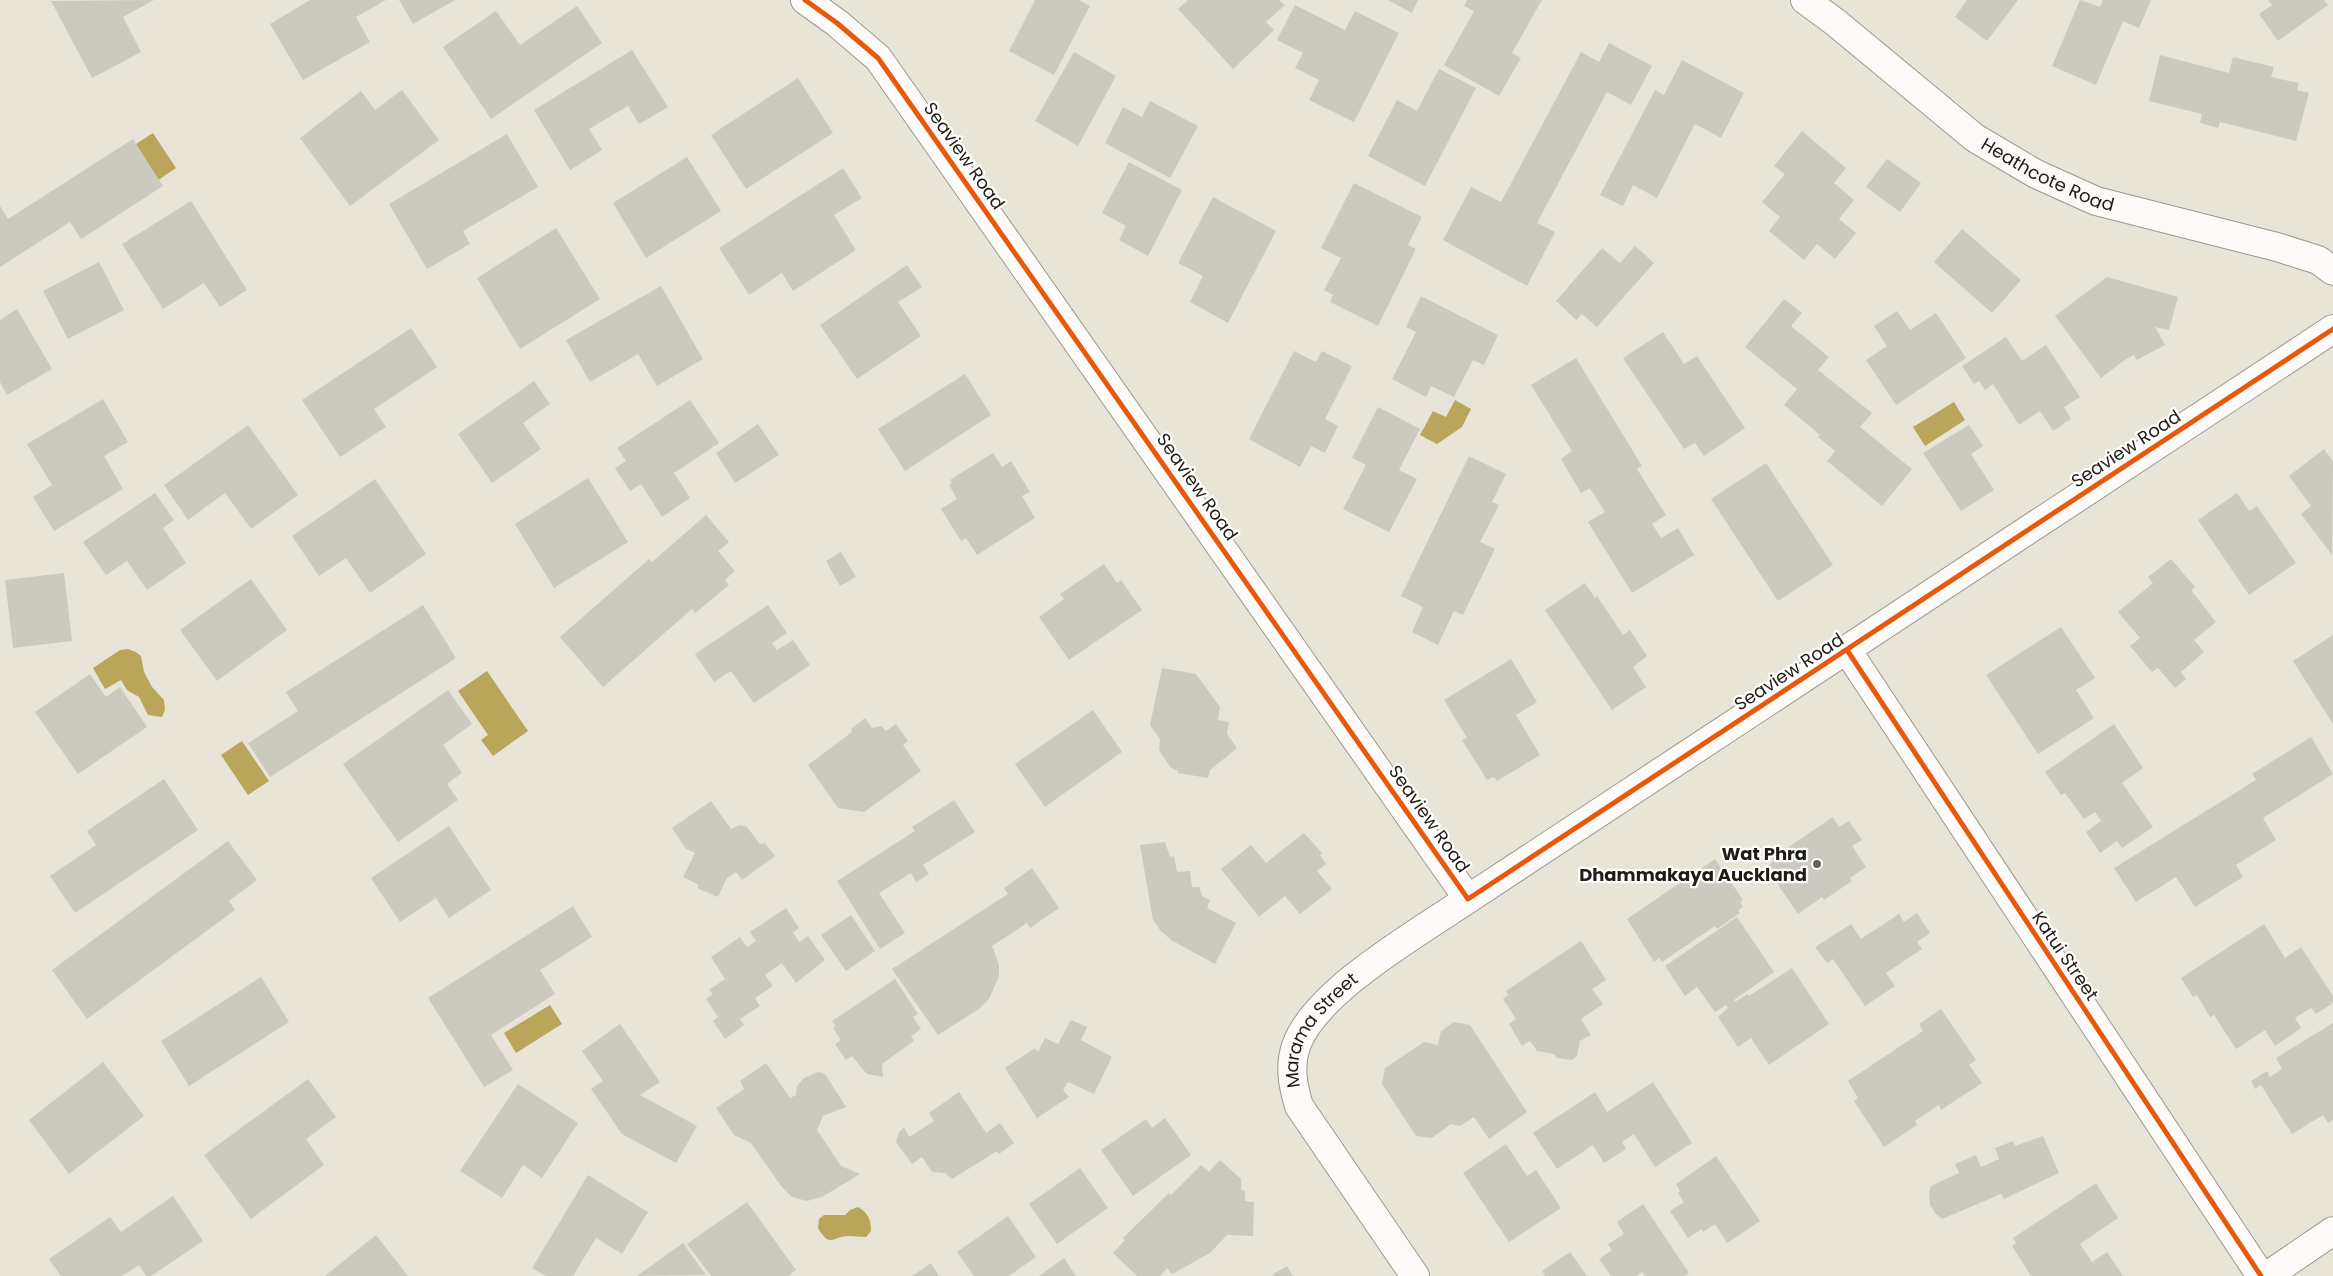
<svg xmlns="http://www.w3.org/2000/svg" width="2333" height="1276" viewBox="0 0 2333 1276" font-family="Poppins,sans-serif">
	<rect width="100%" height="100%" fill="#e8e4d8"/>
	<g fill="#baa65b">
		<path d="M153,133l23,35 -22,15 -24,-35z"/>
		<path d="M1455,400l16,9 -9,18 -25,17 -17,-9 13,-24 13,6z"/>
		<path d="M1954,402l11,18 -40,26 -12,-19z"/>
		<path d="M128,649l8,3 5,4 3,16 8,15 12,13 1,10 -3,7 -14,-2 -9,-18 -12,-7 -6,-10 -16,9 -12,-21 27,-18z"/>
		<path d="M487,671l41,60 -35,25 -12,-16 7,-5 -30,-44z"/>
		<path d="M242,741l27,40 -21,14 -27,-40z"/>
		<path d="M550,1005l12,19 -46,29 -12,-20z"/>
		<path d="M858,1207c10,6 13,12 13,24l-5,6c-6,0 -12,-1 -17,-1 -16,0 -19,13 -31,-8l1,-9 5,-4h21l5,-5z"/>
	</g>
	<g fill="#cccac0">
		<path d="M154,0l-31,17 18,35 -49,26 -41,-77z"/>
		<path d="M310,0h76l-30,17 14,25 -67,38 -33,-56z"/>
		<path d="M399,0h56l-42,24z"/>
		<path d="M1035,0h44l11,6 -36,69 -45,-24z"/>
		<path d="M1188,0h91l6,5 -19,17 8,8 -41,39 -55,-60z"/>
		<path d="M1388,0h30l-6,13z"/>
		<path d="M1467,0h75l-30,53 9,5 -22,38 -55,-31 30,-54 -10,-5z"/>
		<path d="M1967,0h51l-31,41 -32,-24z"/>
		<path d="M2080,0l20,7 3,-7h48l-12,28 -16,-7 -27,64 -44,-19z"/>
		<path d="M2268,0h56l4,5 -50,36 -19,-27 13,-9z"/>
		<path d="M1295,5l50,25 10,-19 44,22 -45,89 -45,-22 10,-20 -24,-12 8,-15 -26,-13z"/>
		<path d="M577,6l25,37 -111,76 -48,-72 53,-36 24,34z"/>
		<path d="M1609,43l43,23 -21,39 -24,-13 -70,131 18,9 -28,54 -84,-46 28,-53 30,15 80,-150 18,10z"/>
		<path d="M632,50l36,57 -29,17 -11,-18 -39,23 13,21 -32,20 -36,-60z"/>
		<path d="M1074,52l42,24 -38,70 -43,-25z"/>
		<path d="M2160,55l69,18 4,-16 41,10 -3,10 28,6 -2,7 12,3 -13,48 -76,-19 -2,6 -18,-5 2,-9 -53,-13z"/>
		<path d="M1682,60l62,33 -23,45 -26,-14 -38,74 -24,-13 -10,21 -23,-11 55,-105 9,5z"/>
		<path d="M1439,69l37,19 -51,98 -57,-30 29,-56 20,11z"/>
		<path d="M798,78l35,55 -87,56 -35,-54z"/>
		<path d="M402,90l37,50 -89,66 -50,-68 61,-47 14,19z"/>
		<path d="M1150,101l48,25 -28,52 -65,-35 18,-36 19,10z"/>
		<path d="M1802,131l44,37 -12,15 20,17 -15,19 17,14 -21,26 -18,-15 -13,16 -35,-29 11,-14 -18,-15 23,-28 -11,-8z"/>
		<path d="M507,134l31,53 -75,44 7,13 -43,25 -38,-65z"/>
		<path d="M133,139l30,47 -82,53 -11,-17 -70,45v-61l8,13z"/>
		<path d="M687,157l34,54 -75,47 -33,-55z"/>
		<path d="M1887,159l34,24 -21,29 -34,-25z"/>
		<path d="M1129,162l53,28 -34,66 -29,-16 7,-14 -24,-13z"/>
		<path d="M843,168l19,30 -28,17 22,35 -63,41 -11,-18 -33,22 -30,-47z"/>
		<path d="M1354,183l68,34 -14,28 8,4 -38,77 -48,-24 3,-7 -9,-5 17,-32 -20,-10z"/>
		<path d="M1213,197l63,34 -48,92 -38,-21 13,-26 -25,-13z"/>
		<path d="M191,201l56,89 -27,17 -16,-24 -41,26 -41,-65z"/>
		<path d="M556,228l44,71 -80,50 -43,-71z"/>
		<path d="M1962,229l59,51 -29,33 -58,-51z"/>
		<path d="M1635,246l19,17 -57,64 -15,-13 -6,6 -20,-19 46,-53 18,15z"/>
		<path d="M99,262l25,48 -56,29 -25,-48z"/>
		<path d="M907,265l15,22 -24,15 23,34 -64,43 -37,-54z"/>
		<path d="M2107,277l71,20 -9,33 -14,-3 10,18 -28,15 -3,-5 -8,4 -25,19 -46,-62z"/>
		<path d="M661,286l42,73 -46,27 -19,-32 -48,28 -24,-42z"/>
		<path d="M1421,296l77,39 -14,30 -11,-5 -19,37 -23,-11 -5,11 -34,-18 24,-47 -10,-5z"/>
		<path d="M1784,299l18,14 -11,13 38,31 -11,13 54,43 -12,14 52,42 -30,37 -55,-45 8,-10 -17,-14 2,-2 -36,-30 13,-16 -52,-42z"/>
		<path d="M17,309l35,60 -45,26 -7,-13v-62z"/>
		<path d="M1897,311l13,19 26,-17 30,45 -70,47 -30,-45 21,-14 -13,-20z"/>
		<path d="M411,328l26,39 -63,42 12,18 -46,30 -38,-57z"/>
		<path d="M1663,332l21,32 13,-8 48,72 -41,28 -9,-13 -11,6 -61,-91z"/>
		<path d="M2006,337l16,24 24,-16 34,52 -16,10 7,12 -18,12 -13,-20 -21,14 -26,-41 -8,6 -6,-9 -5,3 -12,-18z"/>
		<path d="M1294,351l22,11 6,-11 30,15 -27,53 13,7 -13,27 -14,-7 -11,21 -51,-28z"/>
		<path d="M1576,358l66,108 -5,3 29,46 -14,9 9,14 17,-10 16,27 -62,38 -44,-71 17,-10 -15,-24 -9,5 -20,-34 11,-8 -41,-66z"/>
		<path d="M965,374l26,41 -86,56 -27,-42z"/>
		<path d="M534,381l16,23 -27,19 18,26 -49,34 -34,-49z"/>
		<path d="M103,399l25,43 -24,14 19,33 -69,42 -21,-34 19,-12 -25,-41z"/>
		<path d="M690,400l29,43 -45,30 16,25 -28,19 -21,-33 -11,7 -15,-23 11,-7 -9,-13z"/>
		<path d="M1378,407l42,22 -21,41 18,9 -28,53 -46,-23 23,-44 -14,-7z"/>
		<path d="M758,424l21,31 -44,28 -19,-30z"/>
		<path d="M248,425l50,70 -47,34 -26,-36 -37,27 -24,-35z"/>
		<path d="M1969,425l14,21 -12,8 23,36 -33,21 -38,-58z"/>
		<path d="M2324,449l9,12 -1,94 -31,-41 10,-8 -22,-30z"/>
		<path d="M993,453l9,14 9,-6 19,31 -8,4 13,22 -58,37 -11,-17 -5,3 -20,-32 16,-10 -8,-14 3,-2 -2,-3z"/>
		<path d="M1469,456l37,18 -14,28 7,3 -19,37 15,7 -32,66 -9,-4 -16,34 -26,-13 11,-25 -22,-11z"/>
		<path d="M1766,463l67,102 -55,36 -67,-102z"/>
		<path d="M588,478l40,64 -74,46 -39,-64z"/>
		<path d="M375,479l51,75 -56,39 -24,-35 -27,18 -27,-40z"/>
		<path d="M155,493l19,27 -11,8 23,35 -39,27 -20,-29 -21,14 -23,-33z"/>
		<path d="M2237,493l12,18 8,-5 39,57 -47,32 -51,-75z"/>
		<path d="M706,515l23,27 -11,9 17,20 -10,9 4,5 -34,28 -3,-4 -89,78 -43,-50 89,-78 3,3z"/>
		<path d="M841,552l15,25 -16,9 -14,-25z"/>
		<path d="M2171,559l24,28 -4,3 25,32 -22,18 10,12 -23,20 5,7 -11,9 -17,-20 -6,4 -22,-26 10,-8 -22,-26 35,-29 -5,-6z"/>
		<path d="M1104,564l13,19 4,-3 21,30 -73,50 -30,-43 25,-18 -4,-5z"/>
		<path d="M64,573l8,68 -59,7 -8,-68z"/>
		<path d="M251,579l36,51 -70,51 -37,-51z"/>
		<path d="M1585,583l10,15 2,-2 26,39 7,-5 17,26 -14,11 13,20 -34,23 -67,-100z"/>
		<path d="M423,605l33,53 -186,119 -22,-34 50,-32 -12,-19z"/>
		<path d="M768,605l19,28 -15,10 5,7 16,-10 17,25 -56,38 -23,-32 -17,11 -19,-28z"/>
		<path d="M2061,627l34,51 -19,12 18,28 -56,36 -52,-79z"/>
		<path d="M2333,635v89l-40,-63z"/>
		<path d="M1511,659l26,43 -21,13 24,40 -43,26 -3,-4 -7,3 -25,-40 5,-2 -23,-38z"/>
		<path d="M1162,668l34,6 24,33 -2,13 11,2 -2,12 10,14 -27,22 -2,8 -30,-5v-2l-7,-3 -12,-18 1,-11 -10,-14z"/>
		<path d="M90,674l16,23 14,-10 27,40 -69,47 -43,-62z"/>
		<path d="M448,690l24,34 -29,21 19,28 -15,11 11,16 -60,42 -55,-78z"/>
		<path d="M1093,710l29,42 -77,55 -30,-43z"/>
		<path d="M865,718l7,10 9,-2 5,5 10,-7 12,17 -5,4 18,26 -57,41 -26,-4 -30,-43 44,-33 -1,-3z"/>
		<path d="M2114,724l29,44 -21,15 31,44 -31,21 -5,-7 -17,12 -14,-21 15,-11 -6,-9 -11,7 -19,-26 -4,2 -16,-23z"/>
		<path d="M2311,737l22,37 -70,44 13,22 -40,25 7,12 -48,30 -19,-30 -40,25 -22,-34 142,-88 -4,-6z"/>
		<path d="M164,779l34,51 -123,83 -25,-37 46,-31 -9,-14z"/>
		<path d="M954,800l21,32 -52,33 6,9 -13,8 -5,-9 -32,20 26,40 -25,16 -43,-68 78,-50 -3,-4z"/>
		<path d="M711,801l20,28 9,-4 7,2 13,17 5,-1 10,13 -33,24 -6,-8 -9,6 -9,19 -21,-9 2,-3 -16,-8 12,-24 -9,-4 -14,-21z"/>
		<path d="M1833,817l6,10 10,-6 13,19 -10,6 14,21 -16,11 2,3 -28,19 -2,-3 -24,17 -32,-47 8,-6 -2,-3z"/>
		<path d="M449,826l42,64 -42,28 -13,-20 -36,24 -29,-44z"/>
		<path d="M1304,833l18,20 -2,2 6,9 -9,7 15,18 -32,25 -15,-18 -26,21 -38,-48 30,-24 15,18z"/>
		<path d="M228,841l29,39 -28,21 6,9 -148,109 -35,-49z"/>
		<path d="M1165,842l5,15 4,-1 3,16 13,-1 2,16h7l3,9 8,4 -3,8 29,15 -21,41 -44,-24 -11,-10 -7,-10 -13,-75z"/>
		<path d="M1715,859l28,41 -3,2 3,5 -5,3 2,3 -23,16 -2,-3 -53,36 -3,-4 -5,4 -27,-43z"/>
		<path d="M1032,868l27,40 -29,20 -3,-5 -35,23 7,19v11l-10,23 -10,10 -41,26 -46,-66 116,-75 -4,-6z"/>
		<path d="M573,906l19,31 -52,33 15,24 -64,41 22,35 -29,17 -56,-89z"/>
		<path d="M786,908l13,20 -6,4 6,10 9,-6 17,24 -29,23 -14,-20 -17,12 8,11 -18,12 5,8 -20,13 4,6 -19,14 -12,-18 5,-4 -12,-18 7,-5 -4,-4 16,-11 -14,-22 29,-20 7,10 9,-6 -6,-9z"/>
		<path d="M1917,913l13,20 -13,9 5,7 -36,24 9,13 -30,20 -32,-47 -6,4 -12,-16 36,-23 10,15 38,-25 5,8z"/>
		<path d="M851,915l24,36 -29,20 -25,-36z"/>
		<path d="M1737,917l37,55 -40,28 1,2 8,-5 5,-3 1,2 43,-28 37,56 -60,41 -18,-27 -13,9 -20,-30 10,-9 -2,-3 -11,7 -18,-25 -12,9 -20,-30z"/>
		<path d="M2264,924l21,34 16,-11 32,49v7l-17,11 -5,-6 -16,10 6,10 -26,18 -10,-16 -29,19 -22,-34 -4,2 -13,-22 -4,2 -12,-19z"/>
		<path d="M1581,941l25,39 -14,9 11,15 -22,15 10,16 -11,6 -3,15 -5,4 -15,-2 -3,-4 -17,-3 -7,-10 -8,5 -13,-22 7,-5 -13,-20 5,-4 -2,-4z"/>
		<path d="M261,977l28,45 -100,64 -28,-45z"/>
		<path d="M895,979l23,35 -5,3 8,12 -10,7 3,5 -32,23 1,13 -16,-3 -15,-18 -6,4 -11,-16 6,-4 -8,-12 3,-2 -4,-5z"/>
		<path d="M1941,1009l35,51 -7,5 13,18 -41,27 -2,-5 -24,16 2,4 -33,22 -30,-46 4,-3 -10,-17 75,-50 -4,-7z"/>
		<path d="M1071,1020l16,7 -6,13 31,17 -18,37 -26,-12 -5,8 6,7 -32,21 -32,-50 30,-20 3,4 7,-14 13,6z"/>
		<path d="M1454,1022l16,3 57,87 -38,27 -15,-22 -14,9 -9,-2 -19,14 -16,-2 -34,-52 3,-16 39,-26 14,3 3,-14z"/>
		<path d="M2333,1023v97l-5,3 -5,-8 -31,19 -31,-49 -6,4 -4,-8 16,-10 3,6 12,-8 -6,-11z"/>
		<path d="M620,1024l40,58 -20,13 57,31 -21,37 -54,-29 -31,-45 12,-8 -21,-30z"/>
		<path d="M103,1062l41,54 -75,58 -40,-54z"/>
		<path d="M766,1063l24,35 6,-3 1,-9 7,-8 14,-6 7,2 21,33 -23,9 -6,14 24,36 19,8 -38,23 -15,4 -15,-4 -11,-11 -30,-43 -17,-8 -18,-27 28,-19 -4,-8z"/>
		<path d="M308,1079l28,38 -30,22 18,26 -73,54 -47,-64z"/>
		<path d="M1653,1082l39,61 -37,24 -21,-33 -12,8 4,7 -22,14 -11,-18 -36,24 -24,-36 62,-41 12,20z"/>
		<path d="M518,1084l60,39 -36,55 -19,-13 -21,33 -42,-27z"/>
		<path d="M959,1092l27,41 14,-10 14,20 -15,11 -2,-3 -45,28 -7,-6 -13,-1 -10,-15 -10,7 -16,-22 3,-10 5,-5 5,10 25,-16 -5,-8z"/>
		<path d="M1165,1118l26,37 -58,41 -32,-46 45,-31 6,9z"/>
		<path d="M2043,1136l16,37 -55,26 -3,-5 -59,25 -6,-5 -6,-9 -1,-12 2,-7 28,-13 -4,-9 21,-9 5,12 18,-8 -4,-11 18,-7 2,5z"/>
		<path d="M1506,1144l21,32 9,-6 25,38 -52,34 -46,-69z"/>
		<path d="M1716,1156l44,65 -33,22 -12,-19 -12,8 -1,-3 -14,9 -18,-27 14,-9 -6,-9 2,-2 -4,-7z"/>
		<path d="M1220,1160l21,19v11l4,1v10l9,1 -1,34 -26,-1 -17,18 -38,21 -5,-6 -7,8h-23l-24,-23 12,-13 -2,-2 46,-45 2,2 30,-30 8,7z"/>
		<path d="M1080,1168l28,40 -51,36 -28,-40z"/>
		<path d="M588,1175l60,37 -26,42 -26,-16 -23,38h-27l-14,-8z"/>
		<path d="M2096,1183l22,35 -38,26 12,18 15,-10 16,24h-92l-19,-30 4,-3 -3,-5z"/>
		<path d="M173,1196l30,45 -52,35h-5l-7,-11 -17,11h-61l-12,-17 61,-42 11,15z"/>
		<path d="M747,1202l49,68 -8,6h-77l-24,-32z"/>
		<path d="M1643,1204l46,69 -5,3h-39l-3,-4 -6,4h-25l-12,-17 13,-9 -4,-6 16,-10 -7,-12z"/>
		<path d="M1008,1216l28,41 -27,19h-35l-17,-24z"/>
		<path d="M376,1235l32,41h-83z"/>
		<path d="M683,1243l23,32 -69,1z"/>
		<path d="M1570,1252l17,24h-42l-3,-5z"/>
		<path d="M1064,1258l12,18h-37z"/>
		<path d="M931,1263l8,13h-27z"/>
		<path d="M1287,1266l6,10h-19l-1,-2z"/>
	</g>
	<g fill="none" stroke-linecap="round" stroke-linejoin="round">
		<defs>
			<g id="minor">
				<path d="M805,0l32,23 41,35 590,841 865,-570"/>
				<path id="s1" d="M1805,0l30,22 140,116 61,36 60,27 181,46 41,13 15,11"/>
				<path d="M1847,650l414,626"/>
				<path id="s2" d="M1415,1276l-116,-170c-6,-20 -10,-39 -3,-60 19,-55 124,-114 172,-147"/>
				<path d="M2267,1276l66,-45"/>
			</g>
		</defs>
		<use href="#minor" stroke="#9a988f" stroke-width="30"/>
		<use href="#minor" stroke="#fcfbf9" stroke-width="28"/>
		<defs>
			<g id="cycleway">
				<path d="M805,0l32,23 41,35 590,841 865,-570"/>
				<path d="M1847,650l414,626"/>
			</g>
		</defs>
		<use href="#cycleway" stroke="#fff" stroke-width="8"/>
		<use href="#cycleway" stroke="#e8590c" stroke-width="5"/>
	</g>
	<circle fill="#656259" stroke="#fff" stroke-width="2" cx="1817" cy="864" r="5"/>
	<g text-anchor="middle" stroke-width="4.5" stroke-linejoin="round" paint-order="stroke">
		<g font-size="18" fill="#1e1c14" stroke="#fff">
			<text transform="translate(964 156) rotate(55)" y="6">Seaview Road</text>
			<text dy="6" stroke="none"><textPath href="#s1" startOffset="301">Heathcote Road</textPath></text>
			<text transform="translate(2126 449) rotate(-33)" y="6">Seaview Road</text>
			<text transform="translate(1197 487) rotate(55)" y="6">Seaview Road</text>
			<text transform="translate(1789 672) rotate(-33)" y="6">Seaview Road</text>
			<text transform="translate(1429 819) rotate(55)" y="6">Seaview Road</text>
			<text transform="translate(2065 956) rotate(56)" y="6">Katui Street</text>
			<text dy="6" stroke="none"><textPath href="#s2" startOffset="292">Marama Street</textPath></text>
		</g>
		<g font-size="18" font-weight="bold" fill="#1e1c14" stroke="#fff" text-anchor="end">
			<text x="1807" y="860">Wat Phra<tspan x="1807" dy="21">Dhammakaya Auckland</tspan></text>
		</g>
	</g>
</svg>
